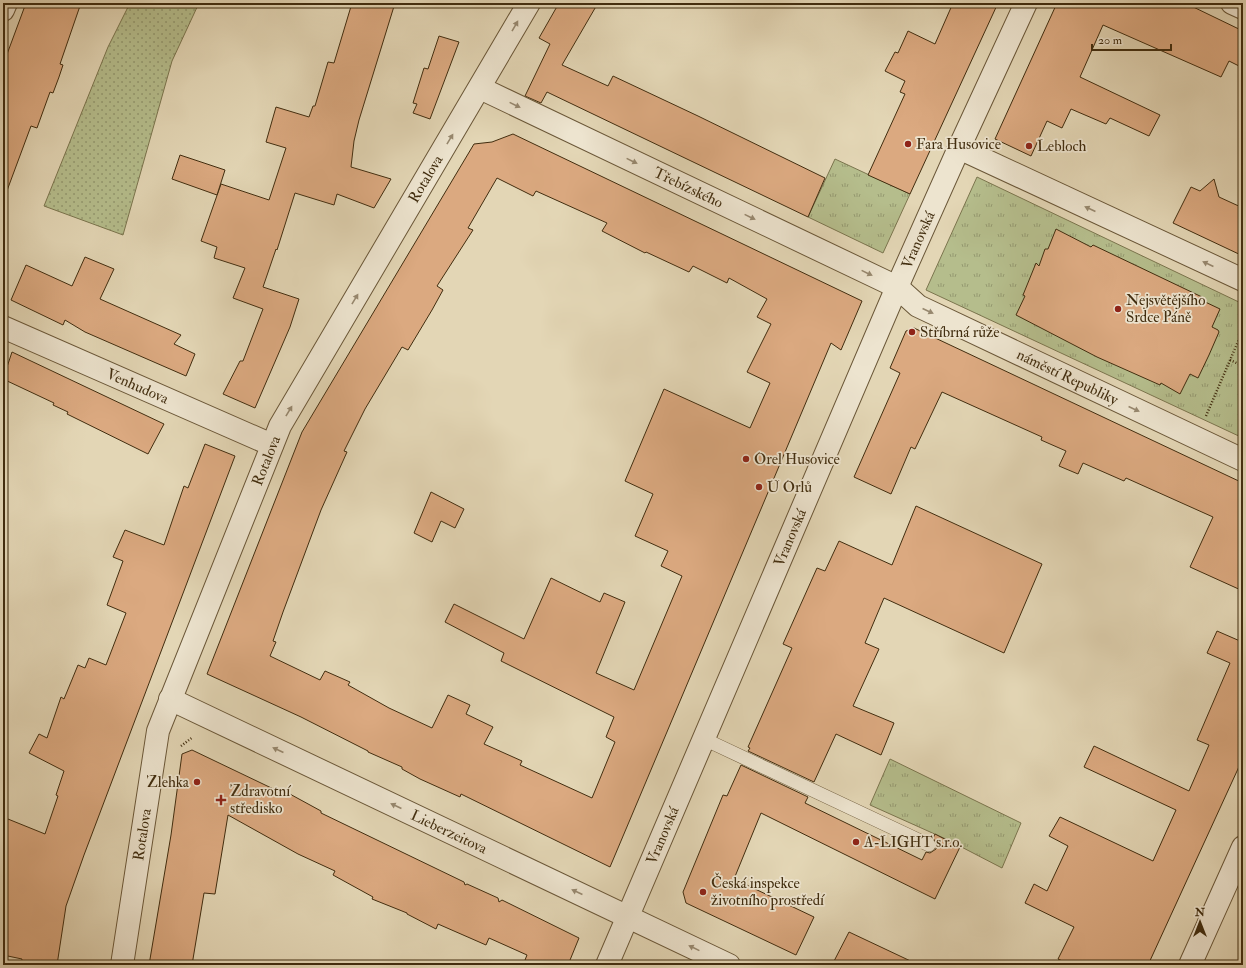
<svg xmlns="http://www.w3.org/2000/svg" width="1246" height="968" viewBox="0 0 1246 968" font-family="'IM FELL Double Pica',serif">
	<defs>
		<pattern id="grass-tufts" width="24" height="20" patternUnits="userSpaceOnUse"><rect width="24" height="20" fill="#b5bd8c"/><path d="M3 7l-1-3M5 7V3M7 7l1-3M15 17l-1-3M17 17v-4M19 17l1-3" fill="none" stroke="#959a71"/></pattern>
		<pattern id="garden-dots" width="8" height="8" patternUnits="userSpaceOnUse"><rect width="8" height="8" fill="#b5bd8c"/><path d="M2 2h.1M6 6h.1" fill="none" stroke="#959a71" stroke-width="1.8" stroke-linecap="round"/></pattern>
	</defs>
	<rect width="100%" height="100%" fill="#e3d6b5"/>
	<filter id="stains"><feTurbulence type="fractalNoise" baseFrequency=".005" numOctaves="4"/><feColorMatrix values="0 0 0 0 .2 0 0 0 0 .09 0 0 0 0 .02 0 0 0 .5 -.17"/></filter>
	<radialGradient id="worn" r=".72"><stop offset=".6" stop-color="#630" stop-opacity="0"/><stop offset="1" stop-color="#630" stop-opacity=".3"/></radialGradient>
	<g fill="url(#grass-tufts)" stroke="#7b754e">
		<path d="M835,159l75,35 -27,59 -75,-36z"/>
		<path d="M977,177l266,127v134l-317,-148z"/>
		<path d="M890,759l131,64 -19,45 -54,-28 -78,-35z"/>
	</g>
	<path fill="url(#garden-dots)" stroke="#7b754e" d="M130,3h69l-27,58 -49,174 -79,-29 64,-159z"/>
	<g fill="#dba980" stroke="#412d0f" fill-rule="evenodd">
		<path d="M26,3h55l-21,61 3,1 -4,12 -6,16 -3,-1 -13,36 -6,-2 -26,70h-2v-131z"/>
		<path d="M352,3h43l-36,117 -5,21 -3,26 40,12 -17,29 -37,-14 -3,11 -39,-12 -18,57 -1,-1 -13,38 36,12 -9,28 -35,81 -32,-14 17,-33h3l20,-52 -30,-11 12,-30 -31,-10 3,-11 -16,-6 20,-57 48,16 17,-52 -20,-6 10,-35 33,10 4,-11h2l13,-44 6,1z"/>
		<path d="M559,3h39l-36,62 46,21 5,-10 85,40 127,62 -17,39 -261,-125 -6,11 -16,-7 25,-52 -11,-6z"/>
		<path d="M953,3h45l-88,191 -42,-19 37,-81 -5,-2 5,-11 -20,-10 10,-19 3,1 10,-22 27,13z"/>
		<path d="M1057,3h128l58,28v37l-14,-7 -8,16 -118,-52 -23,52 80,38 -11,21 -39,-18 -4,6 -35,-15 -9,19 -15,-7 -16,35 -36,-17z"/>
		<path d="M439,36l20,6 -29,77 -17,-6 4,-9 -4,-1 11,-35 4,1z"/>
		<path d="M513,134l349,167 -21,49 -10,-7 -221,524 -149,-73 -1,3 -40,-18 -18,-10v-2l-34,-15v-1l-67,-34 -94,-43 95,-242 172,-288 18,-2zM497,178l36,18 3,-5 71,32 -5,8 43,22 1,-1 43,20 4,-6 34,17 2,-5 38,21 -10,18 14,7 -24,48 23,11 -20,45 -86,-39 -39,92 28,13 -18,42 33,15 -7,15 21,10 -48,114 -38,-17 29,-71 -21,-9 -4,9 -49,-24 -27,61 -70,-35 -9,18 59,31 -3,8 113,56 -8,20 9,5 -23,56 -72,-33 2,-4 -38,-17 9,-17 -27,-13 4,-9 -22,-10 -16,33 -43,-20 -41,-23 2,-3 -25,-11 -5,9 -50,-24 6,-14 -3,-1 10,-29 38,-102 26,-58 -3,-1 21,-42 37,-62 6,3 24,-40 11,-20 -6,-4 36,-56 -5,-2z"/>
		<path d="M180,155l45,15 -8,25 -45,-16z"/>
		<path d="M1214,179l5,18 24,11v48l-70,-33 18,-36 9,4z"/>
		<path d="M1056,229l35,18 2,-2 109,52 -1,3 19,9 -8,18 6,3 1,2 -10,23 -11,23 -8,-4 -10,20 -19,-11 -1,2 -63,-28 -81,-42 9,-19 -2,-1 13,-32 3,3 6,-17h3z"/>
		<path d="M85,257l29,12 -14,30 81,36 -7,9 21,10 -9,22 -101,-44 -20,-12 -2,5 -52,-25 15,-35 46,21z"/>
		<path d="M914,328l329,155v108l-53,-24 23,-50 -87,-39 -2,3 -41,-18 -5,11 -19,-8 7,-15 -25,-11 1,-3 -100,-45 -27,57 -4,-2 -20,47 -37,-17 46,-104 -10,-5 16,-37z"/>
		<path d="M12,352l152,72 -16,30 -81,-40 1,-2 -15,-7 1,-2 -51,-24z"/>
		<path d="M205,444l30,12 -151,399 -18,51 -9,59h-36l1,-6 -19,-4v-138l42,17 13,-38 -2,-1 8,-24 -35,-18 10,-19 8,4 14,-41 3,2 14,-34 7,3 4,-10 17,7 20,-52 -19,-8 16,-44 -10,-4 12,-27 39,15 20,-59 4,2z"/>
		<path d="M431,492l33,17 -9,19 -14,-7 -9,21 -18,-9z"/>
		<path d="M916,506l126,58 -38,89 -120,-55 -19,45 14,6 -26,57 41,17 -13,32 -45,-21 -22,48 -66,-31 2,-3 -2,-1 44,-99 -9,-4 34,-76 8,3 14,-30 53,24z"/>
		<path d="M1217,631l23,10 3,-8v125l-95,207h-77l-13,-6 16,-32 -49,-24 9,-19 13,7 21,-45 -19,-10 11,-19 93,44 23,-51 -92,-43 10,-21 95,45 20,-46 -12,-5 33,-77 -23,-10z"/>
		<path d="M192,750l94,45 2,-2 33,18v2l143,69 1,3 2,-1 31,14 1,4 3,-2 77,38 -11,27h-45l4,-10 -38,-17 -3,7 -48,-21 -2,5 -29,-15v-1l-35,-14 1,-2 -40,-22 2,-4 -37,-17 -70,-39 -13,79 -11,-1 -12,72h-43l22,-130 11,-81z"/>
		<path d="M741,765l67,32 -3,6 117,57 4,-8 4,1 6,-4 1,-5 -4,-6 2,-4 25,13 -25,52 -174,-86 -27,66 80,38 -18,38 -110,-52 -3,-11 40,-97 4,1z"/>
		<path d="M849,932l70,33h-87z"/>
	</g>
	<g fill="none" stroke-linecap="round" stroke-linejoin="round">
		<defs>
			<path id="service" d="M704,739l225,106"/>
			<g id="minor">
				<path d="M1232,3l11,5"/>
				<path d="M3,10l3,-7"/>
				<path id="s1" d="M480,88l417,199 21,19 325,154"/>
				<path d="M959,148l284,132"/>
				<path id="s2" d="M3,327l269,118"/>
				<path id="s3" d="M170,699l559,266"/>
				<path id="s4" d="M122,965l36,-234 122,-305 249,-423"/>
				<path id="s5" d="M607,965l290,-678 62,-139 67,-145"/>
				<path d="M1190,965l53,-118"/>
			</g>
		</defs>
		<use href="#service" stroke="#6a5738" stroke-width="14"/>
		<use href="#minor" stroke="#6a5738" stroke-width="24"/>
		<g stroke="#412d0f" stroke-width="2.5" stroke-dasharray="1 2" stroke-linecap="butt">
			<path d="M1230,360l13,6"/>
			<path d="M1206,416l37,-86"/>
			<path d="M181,746l12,-9"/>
		</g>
		<use href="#service" stroke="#ede4cf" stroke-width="13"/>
		<use href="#minor" stroke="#ede4cf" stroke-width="22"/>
	</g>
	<defs><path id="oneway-solid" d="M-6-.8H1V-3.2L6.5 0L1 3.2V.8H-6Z"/></defs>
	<g fill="#97886f">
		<use href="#oneway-solid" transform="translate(515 26) rotate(-60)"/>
		<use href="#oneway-solid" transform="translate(515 105) rotate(26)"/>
		<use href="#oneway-solid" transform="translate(450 139) rotate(-59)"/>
		<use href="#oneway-solid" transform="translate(632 161) rotate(26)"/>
		<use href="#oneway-solid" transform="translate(1090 209) rotate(-155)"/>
		<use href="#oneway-solid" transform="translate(750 217) rotate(26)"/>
		<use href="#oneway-solid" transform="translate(1208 264) rotate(-155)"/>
		<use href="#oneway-solid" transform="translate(867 273) rotate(26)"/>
		<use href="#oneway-solid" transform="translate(355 299) rotate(-59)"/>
		<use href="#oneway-solid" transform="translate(928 311) rotate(25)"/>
		<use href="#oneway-solid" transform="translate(1134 409) rotate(25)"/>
		<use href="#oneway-solid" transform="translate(289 411) rotate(-59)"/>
		<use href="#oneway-solid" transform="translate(278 750) rotate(-155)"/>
		<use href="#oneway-solid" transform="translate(396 806) rotate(-155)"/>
		<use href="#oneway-solid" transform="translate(577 892) rotate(-155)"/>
		<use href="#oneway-solid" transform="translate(694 948) rotate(-154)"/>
	</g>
	<g fill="#8f2418" stroke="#ede4cf" stroke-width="1.5">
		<circle cx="908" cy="144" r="4"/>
		<circle cx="1029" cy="146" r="4"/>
		<circle cx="1118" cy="309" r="4"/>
		<circle cx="912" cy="332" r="4"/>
		<circle cx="746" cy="459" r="4"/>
		<circle cx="759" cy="487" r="4"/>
		<circle cx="197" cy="782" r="4"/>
		<path d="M219 794h4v4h4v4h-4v4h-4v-4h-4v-4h4z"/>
		<circle cx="856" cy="842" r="4"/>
		<circle cx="703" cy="892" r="4"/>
	</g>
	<g text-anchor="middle" stroke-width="3.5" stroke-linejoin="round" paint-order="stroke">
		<g font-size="15" fill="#412d0f" stroke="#ede4cf" text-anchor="start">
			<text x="916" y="149">Fara Husovice</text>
			<text x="1037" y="151">Lebloch</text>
			<text x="1126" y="305">Nejsvětějšího<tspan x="1126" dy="17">Srdce Páně</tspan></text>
			<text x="920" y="337">Stříbrná růže</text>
			<text x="754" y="464">Orel Husovice</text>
			<text x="767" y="492">U Orlů</text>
			<text x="189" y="787" text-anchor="end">Zlehka</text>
			<text x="230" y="796">Zdravotní<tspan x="230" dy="17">středisko</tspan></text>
			<text x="864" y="847">A-LIGHT s.r.o.</text>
			<text x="711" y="888">Česká inspekce<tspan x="711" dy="17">životního prostředí</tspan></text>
		</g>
		<g font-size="15" fill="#412d0f" stroke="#ede4cf">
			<text dy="5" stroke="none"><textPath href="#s4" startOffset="852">Rotalova</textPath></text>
			<text dy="5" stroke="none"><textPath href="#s1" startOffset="231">Třebízského</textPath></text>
			<text dy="5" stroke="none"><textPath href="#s5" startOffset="789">Vranovská</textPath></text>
			<text dy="5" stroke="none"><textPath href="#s1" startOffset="656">náměstí Republiky</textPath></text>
			<text dy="5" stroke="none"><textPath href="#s2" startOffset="147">Venhudova</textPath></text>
			<text dy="5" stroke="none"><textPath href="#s4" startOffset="528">Rotalova</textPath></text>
			<text dy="5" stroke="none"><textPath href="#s5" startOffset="465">Vranovská</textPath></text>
			<text dy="5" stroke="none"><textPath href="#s3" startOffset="309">Lieberzeitova</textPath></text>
			<text dy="5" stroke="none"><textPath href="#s4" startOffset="132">Rotalova</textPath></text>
			<text dy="5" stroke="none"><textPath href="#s5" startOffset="141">Vranovská</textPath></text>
		</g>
	</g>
	<rect width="1246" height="968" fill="none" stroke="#e3d6b5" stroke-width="16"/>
	<rect x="4" y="4" width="1238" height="960" fill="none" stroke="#412d0f" stroke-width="2"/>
	<rect x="8" y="8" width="1230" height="952" fill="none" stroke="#412d0f"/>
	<g transform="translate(1200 922)" stroke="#ede4cf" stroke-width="3" paint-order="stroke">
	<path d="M0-3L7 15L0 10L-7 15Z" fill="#412d0f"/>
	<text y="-6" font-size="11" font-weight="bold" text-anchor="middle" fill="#412d0f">N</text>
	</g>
	<path d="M1092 44v6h79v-6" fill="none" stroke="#412d0f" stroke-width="2"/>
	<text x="1098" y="44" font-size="12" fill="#412d0f" stroke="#ede4cf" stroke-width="3" paint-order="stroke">20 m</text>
	<rect width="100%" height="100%" filter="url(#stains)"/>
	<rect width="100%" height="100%" fill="url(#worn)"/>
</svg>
